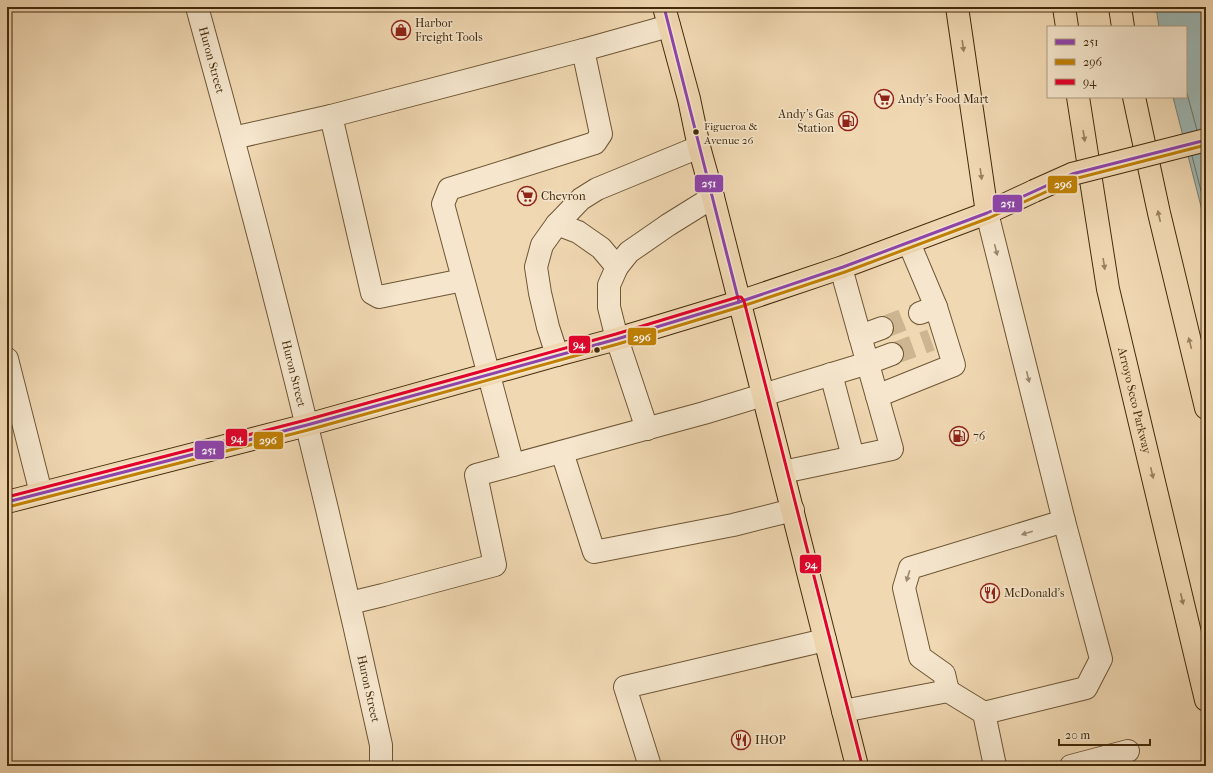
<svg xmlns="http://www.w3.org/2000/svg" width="1213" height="773" viewBox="0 0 1213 773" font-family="'IM FELL French Canon',serif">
	<rect width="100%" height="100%" fill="#f0d8b2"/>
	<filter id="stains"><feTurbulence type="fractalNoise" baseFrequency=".005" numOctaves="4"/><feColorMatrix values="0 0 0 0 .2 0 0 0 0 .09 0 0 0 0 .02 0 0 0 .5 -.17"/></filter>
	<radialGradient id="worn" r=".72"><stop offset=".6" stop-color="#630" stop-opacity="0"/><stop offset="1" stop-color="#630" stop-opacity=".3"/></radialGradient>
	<path fill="#9db8b6" stroke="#797f72" d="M1156,7h50v219l-33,-129h13v-70h-27z"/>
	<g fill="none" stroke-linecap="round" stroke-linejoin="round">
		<g stroke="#707160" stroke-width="1">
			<path d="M1186,90l11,40"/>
			<path d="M1192,156l14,54"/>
		</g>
		<g stroke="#cdb591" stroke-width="22" stroke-dasharray="22 11" stroke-linecap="butt">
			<path d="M882,328l38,-15"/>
			<path d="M892,354l39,-14"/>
		</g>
		<defs>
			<g id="minor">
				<path id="s1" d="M197,7c68,244 130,491 184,738v21"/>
				<path d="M583,50l86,-24"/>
				<path d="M233,138l98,-22"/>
				<path d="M557,224l21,8 23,16 16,19"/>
				<path d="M909,243l27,64 -16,6"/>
				<path d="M841,268l19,68"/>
				<path d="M463,280l-84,17 -7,-4 -41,-177 252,-66 18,84 -6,9 -146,46 -6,15 70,261"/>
				<path d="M557,355l-9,-28 -8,-34 -4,-26 6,-22 15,-21 24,-25 16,-10 102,-42"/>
				<path d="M7,359l34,134"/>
				<path d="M831,374l22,83"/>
				<path d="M877,396l77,-31 -18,-58"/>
				<path d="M647,429l-30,-90 -8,-32v-22l8,-18 12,-15 39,-27 45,-28"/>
				<path d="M562,452l32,100 139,-27 60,-15"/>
				<path d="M783,472l109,-23 -32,-113 22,-8"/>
				<path d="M350,603l33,-8 112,-30 -19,-90 228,-62 164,-50 24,-9"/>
				<path d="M948,691l-4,-17 -24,-17 -16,-69 6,-20 154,-47"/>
				<path d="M843,711l105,-20 36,22 102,-25 15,-29 -37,-138 -77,-308"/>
				<path d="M984,713l11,53"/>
				<path d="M650,766l-25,-79 200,-47"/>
				<path d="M1071,766l57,-15"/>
			</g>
			<g id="major">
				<path d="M664,7l25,92 10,48 14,50 144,569"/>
				<path d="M7,502l300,-77 250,-70 60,-16 122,-37 104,-35 144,-54 47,-22"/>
			</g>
			<g id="highway">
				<path d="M957,7l30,206"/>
				<path d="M1064,7l3,20"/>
				<path d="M1120,7l3,20"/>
				<path id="s2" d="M1078,97l30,192 98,411"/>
				<path d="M1134,97l25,116 47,195"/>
			</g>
		</defs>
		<use href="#minor" stroke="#6e5635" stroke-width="24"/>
		<use href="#major" stroke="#432a0b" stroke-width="24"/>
		<use href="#highway" stroke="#432a0b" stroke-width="24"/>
		<use href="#minor" stroke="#f5e6cd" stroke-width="22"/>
		<use href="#major" stroke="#f0d8b2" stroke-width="22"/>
		<use href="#highway" stroke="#f0d8b2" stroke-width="22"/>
		<defs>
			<path id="major-bridge" d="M1034,191l38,-17 134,-34"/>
		</defs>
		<use href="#major-bridge" stroke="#432a0b" stroke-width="24" stroke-linecap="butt"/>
		<use href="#major-bridge" stroke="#f0d8b2" stroke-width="22"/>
		<defs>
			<g id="bus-1">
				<path d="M664,7l75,295"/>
				<path d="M7,502l300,-77 310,-86 122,-37 104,-35 144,-54 85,-39 134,-34"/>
			</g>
			<path id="bus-2" d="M8,507l300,-77 310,-86 122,-37 105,-35 144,-54 85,-39 132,-34"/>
			<path id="bus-3" d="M7,497l299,-77 310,-86 122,-37h3l3,4 118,464"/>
		</defs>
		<use href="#bus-1" stroke="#f5e6cd" stroke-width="6"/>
		<use href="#bus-2" stroke="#f5e6cd" stroke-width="6"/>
		<use href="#bus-3" stroke="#f5e6cd" stroke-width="6"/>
		<use href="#bus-1" stroke="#8e44ad" stroke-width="3"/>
		<use href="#bus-2" stroke="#c18103" stroke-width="3"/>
		<use href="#bus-3" stroke="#e4002b" stroke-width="3"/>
	</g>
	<defs><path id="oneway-solid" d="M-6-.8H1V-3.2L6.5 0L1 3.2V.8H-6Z"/></defs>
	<g fill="#9a815e">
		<use href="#oneway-solid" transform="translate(963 46) rotate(82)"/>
		<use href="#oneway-solid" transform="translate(1084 136) rotate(81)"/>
		<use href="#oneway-solid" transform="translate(981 174) rotate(82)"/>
		<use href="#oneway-solid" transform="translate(1159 216) rotate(-103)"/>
		<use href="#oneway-solid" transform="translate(1104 264) rotate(81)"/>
		<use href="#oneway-solid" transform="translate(1190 343) rotate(-104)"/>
		<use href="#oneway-solid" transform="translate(1152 473) rotate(77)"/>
		<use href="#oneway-solid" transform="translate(1182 599) rotate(77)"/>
	</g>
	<g fill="#9c886c">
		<use href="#oneway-solid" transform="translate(996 250) rotate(76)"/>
		<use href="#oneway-solid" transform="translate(1028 377) rotate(76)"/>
		<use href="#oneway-solid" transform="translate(1027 533) rotate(163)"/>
		<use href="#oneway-solid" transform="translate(908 576) rotate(107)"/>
	</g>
	<defs>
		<symbol id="shop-ring" viewBox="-11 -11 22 22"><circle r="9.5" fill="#f5e6cd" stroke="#8f2418" stroke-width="1.5"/><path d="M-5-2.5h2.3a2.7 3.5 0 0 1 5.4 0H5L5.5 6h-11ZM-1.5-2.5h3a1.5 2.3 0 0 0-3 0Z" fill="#8f2418"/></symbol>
		<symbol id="supermarket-ring" viewBox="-11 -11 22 22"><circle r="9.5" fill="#f5e6cd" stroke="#8f2418" stroke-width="1.5"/><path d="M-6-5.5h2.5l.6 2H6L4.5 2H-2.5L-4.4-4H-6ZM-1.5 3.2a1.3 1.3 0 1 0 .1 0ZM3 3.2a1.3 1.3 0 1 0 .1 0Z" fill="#8f2418"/></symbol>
		<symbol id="fuel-ring" viewBox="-11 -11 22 22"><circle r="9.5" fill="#f5e6cd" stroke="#8f2418" stroke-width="1.5"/><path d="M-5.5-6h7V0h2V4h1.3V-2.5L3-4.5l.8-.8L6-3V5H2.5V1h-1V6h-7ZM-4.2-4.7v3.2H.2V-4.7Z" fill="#8f2418"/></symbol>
		<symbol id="restaurant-ring" viewBox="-11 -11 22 22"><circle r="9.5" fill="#f5e6cd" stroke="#8f2418" stroke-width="1.5"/><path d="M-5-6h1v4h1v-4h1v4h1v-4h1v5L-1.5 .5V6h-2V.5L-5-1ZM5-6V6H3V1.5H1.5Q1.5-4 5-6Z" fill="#8f2418"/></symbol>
	</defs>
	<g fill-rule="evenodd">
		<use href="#shop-ring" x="390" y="19" width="22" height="22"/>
		<use href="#supermarket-ring" x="873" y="88" width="22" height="22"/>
		<use href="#fuel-ring" x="837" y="110" width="22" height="22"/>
		<use href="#supermarket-ring" x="516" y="185" width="22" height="22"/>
		<use href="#fuel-ring" x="948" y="425" width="22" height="22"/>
		<use href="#restaurant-ring" x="979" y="582" width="22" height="22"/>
		<use href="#restaurant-ring" x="730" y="729" width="22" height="22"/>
	</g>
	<g fill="#432a0b" stroke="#f5e6cd" stroke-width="1.5">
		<circle cx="696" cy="132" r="3.5"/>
		<circle cx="597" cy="350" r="3.5"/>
	</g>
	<g text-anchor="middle" stroke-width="3" stroke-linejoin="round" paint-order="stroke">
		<g font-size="11" fill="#432a0b" stroke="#f5e6cd" text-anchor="start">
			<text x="704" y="130">Figueroa &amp;<tspan x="704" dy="14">Avenue 26</tspan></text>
		</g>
		<g font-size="12" fill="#432a0b" stroke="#f5e6cd" text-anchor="start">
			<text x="415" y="27">Harbor<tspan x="415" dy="14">Freight Tools</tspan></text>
			<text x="898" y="103">Andy's Food Mart</text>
			<text x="834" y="118" text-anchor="end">Andy's Gas<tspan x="834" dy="14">Station</tspan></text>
			<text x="541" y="200">Chevron</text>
			<text x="973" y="440">76</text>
			<text x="1004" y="597">McDonald's</text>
			<text x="755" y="744">IHOP</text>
		</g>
		<g font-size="12" fill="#432a0b" stroke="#f5e6cd">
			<text dy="4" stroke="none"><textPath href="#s1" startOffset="55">Huron Street</textPath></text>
			<text dy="4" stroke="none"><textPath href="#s1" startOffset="379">Huron Street</textPath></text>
			<text dy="4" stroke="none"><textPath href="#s2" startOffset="309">Arroyo Seco Parkway</textPath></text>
			<text dy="4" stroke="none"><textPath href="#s1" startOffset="703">Huron Street</textPath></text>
		</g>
	</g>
	<g stroke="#f5e6cd" stroke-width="1.5">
		<rect x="694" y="174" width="30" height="19" rx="4" fill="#8e44ad"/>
		<rect x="1047" y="175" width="31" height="19" rx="4" fill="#c18103"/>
		<rect x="992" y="194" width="31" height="19" rx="4" fill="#8e44ad"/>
		<rect x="627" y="327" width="30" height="19" rx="4" fill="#c18103"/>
		<rect x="568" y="335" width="23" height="19" rx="4" fill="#e4002b"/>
		<rect x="225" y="428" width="23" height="19" rx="4" fill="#e4002b"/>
		<rect x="253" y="431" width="31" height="19" rx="4" fill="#c18103"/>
		<rect x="194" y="440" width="31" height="20" rx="4" fill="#8e44ad"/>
		<rect x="799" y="554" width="23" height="20" rx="4" fill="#e4002b"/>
	</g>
	<g font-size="11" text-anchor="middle" font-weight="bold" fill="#fff">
		<text x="709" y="187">251</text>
		<text x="1063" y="188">296</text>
		<text x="1008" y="207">251</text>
		<text x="642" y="341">296</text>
		<text x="579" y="348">94</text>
		<text x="237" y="442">94</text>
		<text x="268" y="444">296</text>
		<text x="209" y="454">251</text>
		<text x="811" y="568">94</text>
	</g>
	<rect width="1213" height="773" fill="none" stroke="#f0d8b2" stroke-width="24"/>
	<rect x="8" y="8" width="1197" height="757" fill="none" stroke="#432a0b" stroke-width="2"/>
	<rect x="12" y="12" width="1189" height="749" fill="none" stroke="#432a0b"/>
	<rect x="1047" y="26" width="140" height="72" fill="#f5e6cd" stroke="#ae9b7f"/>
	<rect x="1055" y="39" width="20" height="6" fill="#8e44ad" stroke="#ae9b7f"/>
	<text x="1083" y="46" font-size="12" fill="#432a0b">251</text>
	<rect x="1055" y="59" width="20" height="6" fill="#c18103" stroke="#ae9b7f"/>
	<text x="1083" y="66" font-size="12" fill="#432a0b">296</text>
	<rect x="1055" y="79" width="20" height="6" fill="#e4002b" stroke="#ae9b7f"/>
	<text x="1083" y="86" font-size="12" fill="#432a0b">94</text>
	<path d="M1059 739v6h91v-6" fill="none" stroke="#432a0b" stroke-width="2"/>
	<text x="1065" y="739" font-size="12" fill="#432a0b" stroke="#f5e6cd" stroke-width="3" paint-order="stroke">20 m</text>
	<rect width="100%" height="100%" filter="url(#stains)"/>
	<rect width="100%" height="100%" fill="url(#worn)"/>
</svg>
